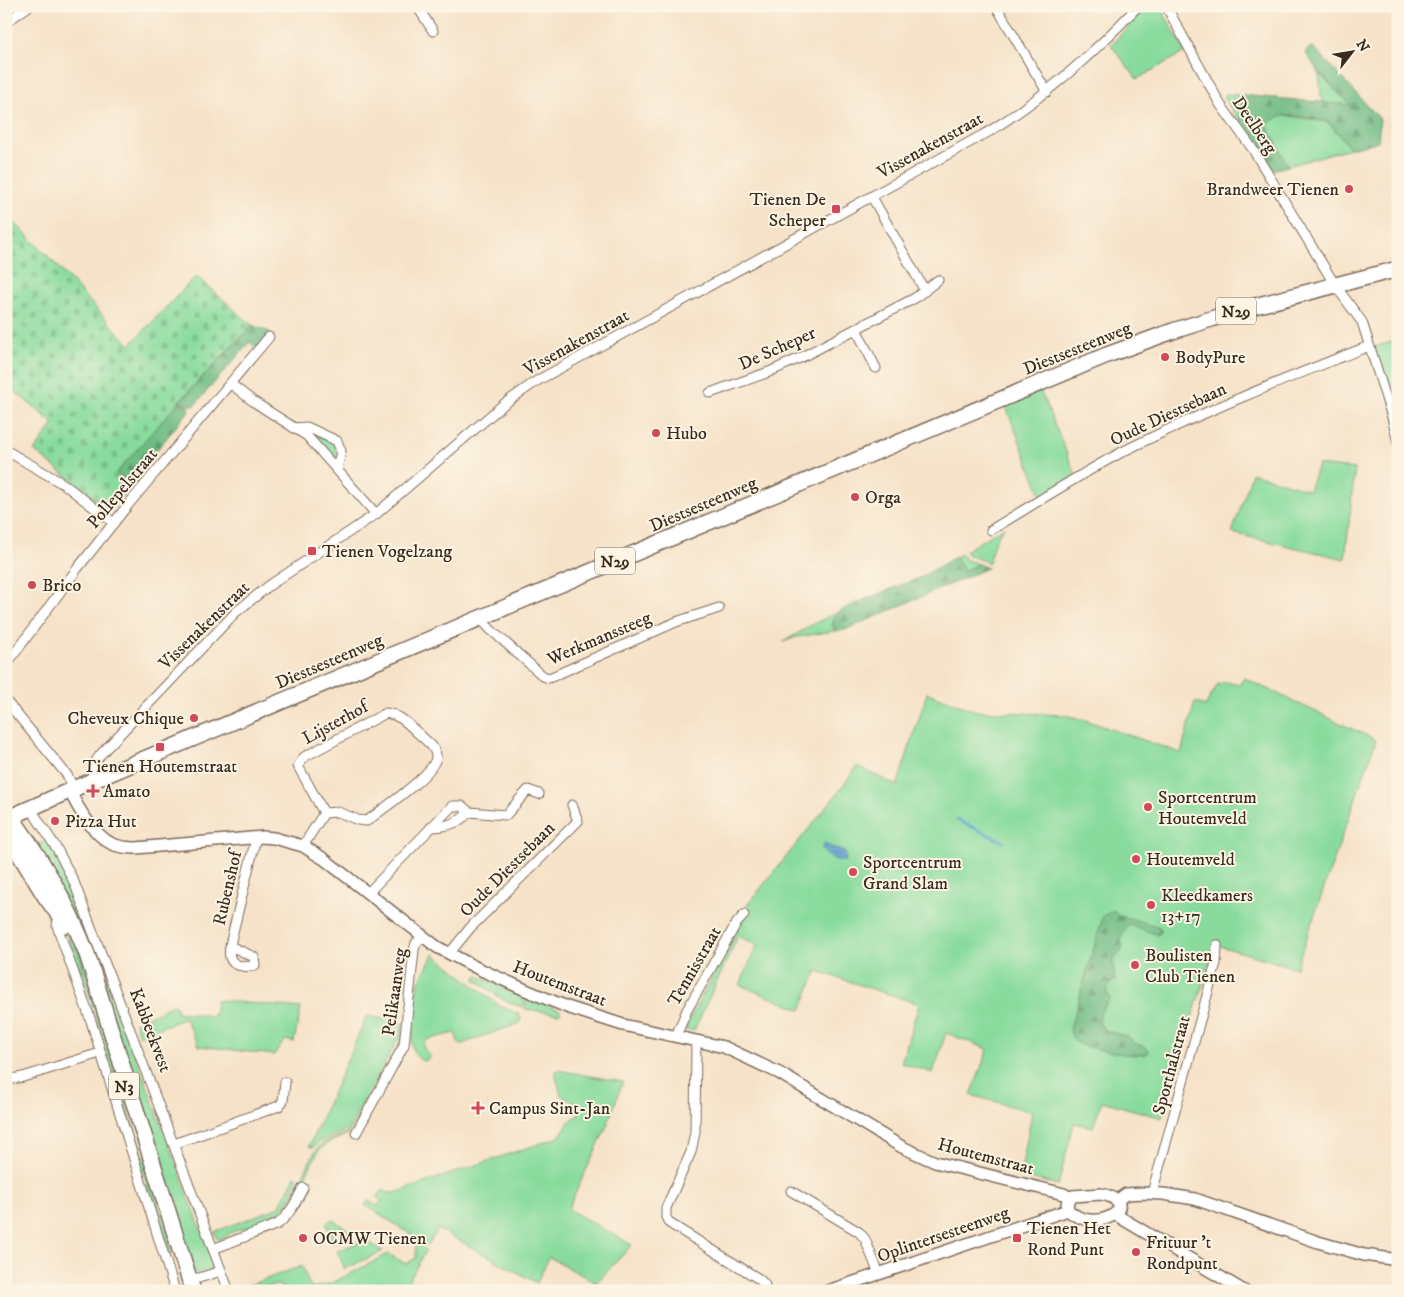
<svg xmlns="http://www.w3.org/2000/svg" width="1404" height="1297" viewBox="0 0 1404 1297" font-family="'IM FELL DW Pica',serif">
	<defs>
		<pattern id="forest-firs" width="22" height="20" patternUnits="userSpaceOnUse" patternTransform="scale(1.25)"><rect width="22" height="20" fill="#6ebb84"/><path d="M5 1l3.5 6h-7zM16 11l3.5 6h-7z" fill="#5c986b"/></pattern>
		<pattern id="cemetery-stones" width="16" height="16" patternUnits="userSpaceOnUse" patternTransform="scale(1.25)"><rect width="16" height="16" fill="#88db9d"/><path d="M2 7V4a2 2 0 0 1 4 0v3zM10 15v-3a2 2 0 0 1 4 0v3z" fill="#76bc87"/></pattern>
		<pattern id="water-ripples" width="26" height="14" patternUnits="userSpaceOnUse" patternTransform="scale(1.25)"><rect width="26" height="14" fill="#5ca0d1"/><path d="M2 4q2-2 4 0t4 0M15 11q2-2 4 0t4 0" fill="none" stroke="#4d83a9"/></pattern>
	</defs>
	<rect width="100%" height="100%" fill="#fcf5e5"/>
	<filter id="ink" filterUnits="userSpaceOnUse"><feTurbulence type="fractalNoise" baseFrequency=".02" numOctaves="2"/><feDisplacementMap in="SourceGraphic" scale="10" xChannelSelector="R" yChannelSelector="G"/><feConvolveMatrix kernelMatrix="1 2 1 2 8 2 1 2 1" color-interpolation-filters="sRGB"/></filter>
	<filter id="wash" filterUnits="userSpaceOnUse"><feTurbulence type="fractalNoise" baseFrequency=".0096" numOctaves="4" result="noise"/><feDisplacementMap in="SourceGraphic" scale="20" xChannelSelector="R" yChannelSelector="G"/><feGaussianBlur stdDeviation="1.12" result="paint"/><feColorMatrix in="noise" values="0 0 0 0 0 0 0 0 0 0 0 0 0 0 0 0 0 1.4 0 .05"/><feComposite in="paint" operator="in"/></filter>
	<g filter="url(#wash)">
		<rect width="100%" height="100%" fill="#f6e2c8"/>
		<g fill="#88db9d" stroke="#62825e">
			<path d="M1147,6h13l25,46 -48,27 -26,-34z"/>
			<path d="M1319,74l33,32 -30,-3z"/>
			<path d="M1226,94l16,1 -2,27 -16,-24z"/>
			<path d="M1282,115l46,7 22,26 -62,18 -22,-41 4,-4z"/>
			<path d="M1398,340v87l-24,-80z"/>
			<path d="M1040,390l36,85 -34,22 -37,-92z"/>
			<path d="M311,433l25,10 1,13 -5,2 -22,-23z"/>
			<path d="M1318,465l37,4 -10,90 -113,-26 20,-60 57,17z"/>
			<path d="M1006,526c-11,10 -14,22 -17,37l-21,-8 -3,-4z"/>
			<path d="M961,554l4,5 13,5 -14,7 -9,-14z"/>
			<path d="M840,611l-5,6 -3,9 3,5 -38,6 -14,5 32,-19z"/>
			<path d="M1244,678l132,62 -80,228 -80,-23 -43,130 -11,43 -60,-17 -9,26 -19,-4 -16,62 -38,-9 12,-64 -61,-17 17,-46 -42,-16 -13,40 -32,-10 18,-59 -102,-33 -16,39 -61,-25 17,-40 -19,-9c-14,32 -30,63 -44,95l-8,-1v-5l52,-95 -7,-5 106,-131 20,-28 40,20 30,-93 49,18 89,4 20,5 96,33 14,-51 10,4 13,-22 9,-2 12,3z"/>
			<path d="M48,839l16,27 146,387 3,8 -3,9 -14,3 -5,-3 -33,-103 -119,-323z"/>
			<path d="M60,922l18,29 92,289 1,15 -4,2 -3,-7 4,-2 -18,-56 -4,1 -1,-3 3,-2 -17,-54h-3l-1,-3 3,-1 -19,-63h-4l-10,-31 4,-1 -17,-53 -16,-41 1,-1 -4,-7 -3,1z"/>
			<path d="M434,954l66,52 19,8 2,6 -1,3 -58,21h-3l-4,-11 -29,7c-5,8 0,12 5,17l-6,4c-8,-1 -12,-8 -13,-17l4,-53 3,-10z"/>
			<path d="M478,976l48,21 -3,10c-23,-5 -28,-14 -47,-27v-3z"/>
			<path d="M527,997l33,13v3l-2,1 -33,-5z"/>
			<path d="M216,1000l85,8 -7,34 -9,-2 -11,15 -75,-9 -14,-28 -46,18 -4,-13 40,-19 2,8 37,4z"/>
			<path d="M367,1016l31,5 -1,18 -3,8 -45,81c-11,10 -23,6 -36,20l-4,-2z"/>
			<path d="M401,1023l3,1 -3,20 -51,89 -22,10 -9,7 -32,61 -14,11 -48,18 59,-27 31,-62 10,-9 19,-7 8,-8 46,-80z"/>
			<path d="M558,1070l65,12 -17,46 -38,81 64,36 -36,38 -47,-26 -12,26 -99,-54 -10,16 -63,-40 4,-5 8,6 4,-5 -4,-4 6,-7 5,3h6l165,-56 10,-15 9,-7 1,-4 -3,-9 -12,-4 -3,-3 -6,-23z"/>
			<path d="M295,1176l3,2c-5,11 -9,27 -19,35 -10,10 -30,13 -44,18 -6,2 -10,8 -17,9l-4,-8 65,-25z"/>
			<path d="M333,1220l21,13 -21,9 -7,-19z"/>
			<path d="M365,1240l18,11 -38,18 -8,-18z"/>
			<path d="M416,1243l10,7 -23,41h-114l-12,-6 -42,5 67,-24 9,22 21,-5 56,-29 18,10 10,-6z"/>
		</g>
		<g fill="url(#forest-firs)" stroke="#547251">
			<path d="M1312,46l68,73 -2,23 -28,6 -22,-26c-19,-3 -47,-14 -61,3l21,41 -16,4 -32,-48 2,-27 109,10 -32,-32 -14,-21z"/>
			<path d="M252,325l18,7 -13,17 -7,-7 -56,64 -15,-4z"/>
			<path d="M177,403l11,3 1,5 -53,64 7,6 -11,4 -16,-12z"/>
			<path d="M955,557l9,14 14,-7 10,4 -143,62 -10,1 -2,-10 7,-10 16,-8 65,-26z"/>
			<path d="M1114,910l4,6 7,1 35,10 1,5 -3,3 -29,-11c-6,8 -10,14 -6,24l-10,13 2,20 -4,1 -5,11 3,2 1,4 -8,11 -4,10 3,6 6,5 22,6 5,6 12,4 2,3v3c-9,6 -56,-4 -67,-8 -7,-3 -10,-9 -11,-16l33,-113z"/>
		</g>
		<path fill="url(#cemetery-stones)" stroke="#62825e" d="M6,214l41,41 83,90 66,-69 56,49 -70,73 -66,75 16,12 -23,27 -39,-33 -36,-28 20,-27 -48,-40z"/>
		<path fill="url(#water-ripples)" stroke="#4c6578" d="M824,844l20,8 2,3 -1,6c-7,1 -20,-5 -23,-12z"/>
		<g fill="none" stroke-linecap="round" stroke-linejoin="round">
			<path stroke="#5ca0d1" stroke-width="2.5" d="M957,820l47,22"/>
		</g>
	</g>
	<g filter="url(#ink)">
		<g fill="none" stroke-linecap="round" stroke-linejoin="round">
			<defs>
				<g id="minor">
					<path d="M417,6l16,25"/>
					<path d="M996,6l51,86"/>
					<path d="M1166,6l54,98 32,44 83,137 27,37 30,95 6,26"/>
					<path d="M6,22l23,-16"/>
					<path d="M872,197l53,94"/>
					<path d="M856,329l20,39"/>
					<path d="M231,384l23,18 53,34 69,78"/>
					<path d="M710,393l59,-21 31,-14 115,-60 23,-18"/>
					<path d="M294,428l13,-1 30,14 4,10 -4,18"/>
					<path d="M7,451l58,34 49,38"/>
					<path d="M991,530c45,-27 90,-57 137,-81 78,-39 160,-71 241,-103"/>
					<path d="M480,618l10,11 53,47 6,2 127,-56 43,-14"/>
					<path d="M6,665l71,-96 51,-64 141,-168"/>
					<path d="M6,701l61,74 7,14"/>
					<path d="M386,713c15,2 23,12 34,22 6,6 16,12 16,21 1,17 -55,54 -69,65l-9,-1 -20,-8 -14,1 -26,-47 6,-9z"/>
					<path d="M92,781l1,-15 7,-11 136,-143 34,-27 106,-71 128,-110 31,-22 455,-251c58,-37 101,-75 148,-125"/>
					<path d="M31,809l26,40 17,33 155,409"/>
					<path d="M431,827c15,0 28,-3 38,-15"/>
					<path d="M303,846l21,-33"/>
					<path d="M368,893l84,-87h10l7,6 37,3 22,-25 11,4"/>
					<path d="M59,913l-2,13 34,95 84,270"/>
					<path d="M230,946l24,11 1,8c-5,2 -7,2 -12,1 -20,-2 -13,-20 -10,-34l23,-94"/>
					<path d="M449,954l21,-26 108,-107 -6,-16"/>
					<path d="M676,1036l11,-26 49,-86 8,-9"/>
					<path d="M696,1041l-1,91 -4,20 -25,56v9l3,6 90,56 6,6"/>
					<path d="M6,1080l17,-3 77,-24"/>
					<path d="M356,1133l48,-88 10,-95 2,-7 7,-7"/>
					<path d="M174,1144l105,-38 4,-5 2,-19"/>
					<path d="M791,1191l68,41 6,7 14,35"/>
					<path d="M1152,1193l64,-230 1,-18"/>
					<path d="M213,1249l65,-25c12,-10 18,-22 25,-36"/>
					<path d="M189,1278h10l22,-7"/>
				</g>
				<g id="tertiary">
					<path d="M70,791c8,18 24,44 42,53 8,3 16,4 24,4l127,-11 11,1 29,8 21,13 113,88 40,21 51,23 39,16 56,18 101,22 55,26 123,74 33,15 129,32 6,4"/>
					<path d="M1101,1194c45,9 -4,43 -33,16l-1,-7 5,-7z"/>
					<path d="M1116,1201l10,-7 17,-1 20,1 32,5 123,43 46,13 34,5"/>
					<path d="M1116,1215l128,76"/>
					<path d="M828,1291l240,-81"/>
				</g>
				<g id="primary">
					<path d="M6,811c34,43 61,92 81,143l106,337"/>
					<path d="M6,819l81,-36 1020,-428 66,-24 70,-22 155,-40"/>
					<path d="M6,832l39,64 21,29"/>
				</g>
			</defs>
			<use href="#minor" stroke="#7c6a5a" stroke-width="11"/>
			<use href="#tertiary" stroke="#7c6a5a" stroke-width="14"/>
			<use href="#primary" stroke="#7c6a5a" stroke-width="18"/>
			<use href="#minor" stroke="#fff" stroke-width="9"/>
			<use href="#tertiary" stroke="#fff" stroke-width="11"/>
			<use href="#primary" stroke="#fff" stroke-width="15"/>
		</g>
	</g>
	<g fill="#d1495b" stroke="#fcf5e5" stroke-width="2">
		<circle cx="1349" cy="189" r="5"/>
		<rect x="831" y="204" width="10" height="10" rx="2.5"/>
		<circle cx="1165" cy="357" r="5"/>
		<circle cx="656" cy="433" r="5"/>
		<circle cx="855" cy="497" r="5"/>
		<rect x="307" y="546" width="10" height="10" rx="2.5"/>
		<circle cx="32" cy="585" r="5"/>
		<circle cx="194" cy="718" r="5"/>
		<rect x="155" y="742" width="10" height="10" rx="2.5"/>
		<path d="M90.5 783.5h5v5h5v5h-5v5h-5v-5h-5v-5h5z"/>
		<circle cx="1148" cy="807" r="5"/>
		<circle cx="55" cy="821" r="5"/>
		<circle cx="1136" cy="859" r="5"/>
		<circle cx="853" cy="872" r="5"/>
		<circle cx="1151" cy="905" r="5"/>
		<circle cx="1135" cy="965" r="5"/>
		<path d="M475.5 1100.5h5v5h5v5h-5v5h-5v-5h-5v-5h5z"/>
		<circle cx="303" cy="1238" r="5"/>
		<rect x="1012" y="1233" width="10" height="10" rx="2.5"/>
		<circle cx="1136" cy="1252" r="5"/>
	</g>
	<g text-anchor="middle" stroke-width="4" stroke-linejoin="round" paint-order="stroke">
		<g fill="#fcf5e5" stroke="#75675a" stroke-width="1">
			<rect x="1216" y="297.5" width="40" height="27" rx="4"/>
			<rect x="595" y="547.5" width="40" height="27" rx="4"/>
			<rect x="109" y="1072.5" width="30" height="27" rx="4"/>
		</g>
		<g font-size="16" font-weight="bold" fill="#3b2a1e">
			<text x="1236" y="317">N29</text>
			<text x="615" y="567">N29</text>
			<text x="124" y="1092">N3</text>
		</g>
		<g font-size="18" fill="#3b2a1e" stroke="#fcf5e5">
			<text transform="translate(1255 125) rotate(56)" y="6">Deelberg</text>
			<text transform="translate(930 145) rotate(-29)" y="6">Vissenakenstraat</text>
			<text transform="translate(576 342) rotate(-29)" y="6">Vissenakenstraat</text>
			<text transform="translate(777 348) rotate(-24)" y="6">De Scheper</text>
			<text transform="translate(1077 348) rotate(-22)" y="6">Diestsesteenweg</text>
			<text transform="translate(1168 414) rotate(-25)" y="6">Oude Diestsebaan</text>
			<text transform="translate(122 488) rotate(-50)" y="6">Pollepelstraat</text>
			<text transform="translate(703 504) rotate(-23)" y="6">Diestsesteenweg</text>
			<text transform="translate(204 625) rotate(-44)" y="6">Vissenakenstraat</text>
			<text transform="translate(599 638) rotate(-23)" y="6">Werkmanssteeg</text>
			<text transform="translate(329 661) rotate(-23)" y="6">Diestsesteenweg</text>
			<text transform="translate(335 722) rotate(-29)" y="6">Lijsterhof</text>
			<text transform="translate(507 869) rotate(-45)" y="6">Oude Diestsebaan</text>
			<text transform="translate(227 888) rotate(-77)" y="6">Rubenshof</text>
			<text transform="translate(694 966) rotate(-60)" y="6">Tennisstraat</text>
			<text transform="translate(560 983) rotate(21)" y="6">Houtemstraat</text>
			<text transform="translate(394 992) rotate(-82)" y="6">Pelikaanweg</text>
			<text transform="translate(151 1030) rotate(69)" y="6">Kabbeekvest</text>
			<text transform="translate(1171 1065) rotate(-75)" y="6">Sporthalstraat</text>
			<text transform="translate(986 1156) rotate(15)" y="6">Houtemstraat</text>
			<text transform="translate(943 1234) rotate(-19)" y="6">Oplintersesteenweg</text>
		</g>
		<g font-size="18" fill="#3b2a1e" stroke="#fcf5e5" text-anchor="start">
			<text x="1339" y="195" text-anchor="end">Brandweer Tienen</text>
			<text x="826" y="205" text-anchor="end">Tienen De<tspan x="826" dy="21">Scheper</tspan></text>
			<text x="1175" y="363">BodyPure</text>
			<text x="666" y="439">Hubo</text>
			<text x="865" y="503">Orga</text>
			<text x="322" y="557">Tienen Vogelzang</text>
			<text x="42" y="591">Brico</text>
			<text x="184" y="724" text-anchor="end">Cheveux Chique</text>
			<text x="160" y="772" text-anchor="middle">Tienen Houtemstraat</text>
			<text x="103" y="797">Amato</text>
			<text x="1158" y="803">Sportcentrum<tspan x="1158" dy="21">Houtemveld</tspan></text>
			<text x="65" y="827">Pizza Hut</text>
			<text x="1146" y="865">Houtemveld</text>
			<text x="863" y="868">Sportcentrum<tspan x="863" dy="21">Grand Slam</tspan></text>
			<text x="1161" y="901">Kleedkamers<tspan x="1161" dy="21">13+17</tspan></text>
			<text x="1145" y="961">Boulisten<tspan x="1145" dy="21">Club Tienen</tspan></text>
			<text x="489" y="1114">Campus Sint-Jan</text>
			<text x="1027" y="1234">Tienen Het<tspan x="1027" dy="21">Rond Punt</tspan></text>
			<text x="313" y="1244">OCMW Tienen</text>
			<text x="1146" y="1248">Frituur 't<tspan x="1146" dy="21">Rondpunt</tspan></text>
		</g>
	</g>
	<rect width="1404" height="1297" fill="none" stroke="#fcf5e5" stroke-width="25"/>
	<g transform="translate(1352 52) rotate(59)" stroke="#fcf5e5" stroke-width="4" paint-order="stroke">
	<path d="M0-4L9 19L0 12L-9 19Z" fill="#3b2a1e"/>
	<text y="-8" font-size="14" font-weight="bold" text-anchor="middle" fill="#3b2a1e">N</text>
	</g>
</svg>
